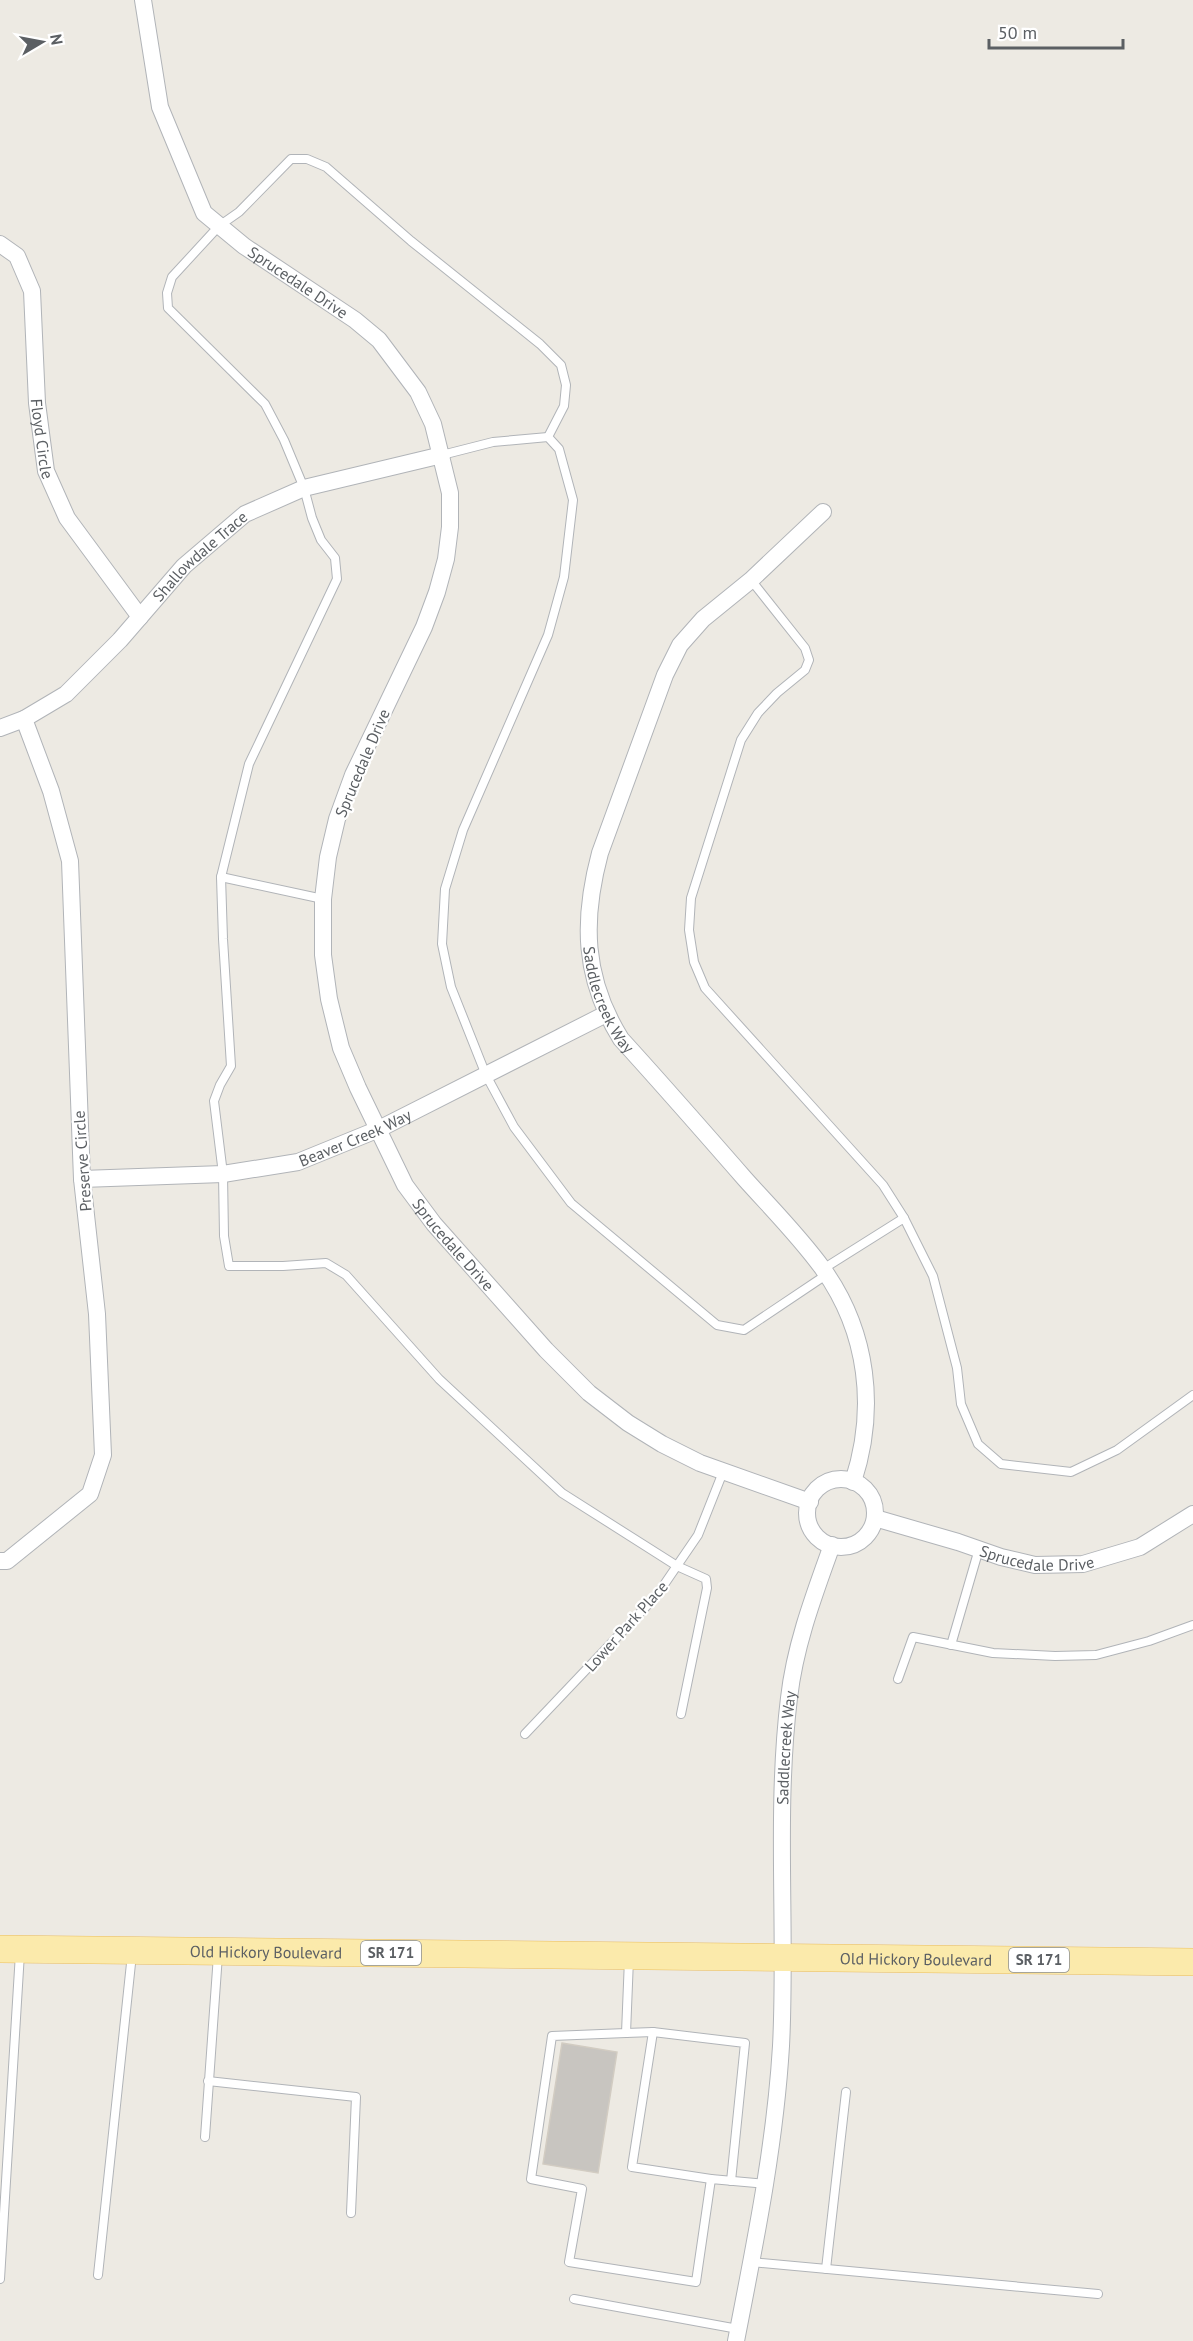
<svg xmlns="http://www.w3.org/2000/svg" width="1193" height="2341" viewBox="0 0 1193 2341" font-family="'PT Sans',sans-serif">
	<rect width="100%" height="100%" fill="#edeae3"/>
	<path fill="#c8c5c0" stroke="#d2ccc2" stroke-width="1.5" d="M562,2043l55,9 -19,121 -55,-9z"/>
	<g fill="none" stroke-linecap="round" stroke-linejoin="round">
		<defs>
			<g id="service">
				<path d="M548,437l16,-31 2,-21 -5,-20 -21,-21 -129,-103 -85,-74 -19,-8h-16l-52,53 -20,14 -47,51 -5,16 1,15 97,96 19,36 20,48 8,30 9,22 14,18 2,21 -88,185 -28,113 2,62 8,127 -11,19 -6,16 9,73 1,62 5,30h54l43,-3 20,12 93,104 123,114 115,73 29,13 1,9 -26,126"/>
				<path d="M442,455l51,-13 55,-5 11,12 14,51 -9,77 -16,58 -85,195 -18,59 -3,55 9,43 35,88 28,52 57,76 146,122 27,5 82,-55"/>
				<path d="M751,580l54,68 4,12 -4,10 -28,23 -19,20 -17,27 -50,158 -2,32 5,32 11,26 178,197 21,33"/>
				<path d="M221,877l102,22"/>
				<path d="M823,1269l81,-51 29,58 24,92 4,36 17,40 23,20 70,8 46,-22 76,-55"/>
				<path d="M951,1645l28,-96"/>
				<path d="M898,1679l15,-42 80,16 62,3 41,-1 53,-14 44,-16"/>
				<path d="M525,1734l132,-139 41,-60 25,-63"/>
				<path d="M629,1959l-3,74 -74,3 -21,143 51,10 -13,73 127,20 15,-103 55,5"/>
				<path d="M653,2032l92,11 -14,138"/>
				<path d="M626,2033l27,-1 -21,135 79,12"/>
				<path d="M208,2081l148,16 -5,116"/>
				<path d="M205,2137l13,-182"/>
				<path d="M751,2262l347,32"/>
				<path d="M826,2269l20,-177"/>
				<path d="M98,2275l34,-321"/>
				<path d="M0,2279l20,-326"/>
				<path d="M574,2299l164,30"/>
			</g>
			<g id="minor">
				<path id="s1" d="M143,0l17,107 44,106 40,33 111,74 24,20 39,52 15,32 17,69v34l-4,32 -9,33 -13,35 -71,148 -16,44 -9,38 -5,42v56l6,44 12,49 17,40 47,97 29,39 112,126 43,43 39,30 34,21 38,19 110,39"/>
				<path id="s2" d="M0,244l17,12 15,35 5,112 9,68 21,47 73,99"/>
				<path id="s3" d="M823,512l-72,68 -48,39 -23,26 -15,30 -65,178c-18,67 -17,125 21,186 42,46 83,93 124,140 26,29 55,58 78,90 45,63 54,140 30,213"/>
				<path id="s4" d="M0,728l24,-9 42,-25 54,-54 64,-74 61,-52 59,-26 138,-33"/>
				<path id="s5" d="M82,1179l141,-5 75,-12 81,-33 227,-115"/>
				<circle cx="841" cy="1513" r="34"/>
				<path id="s6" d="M875,1518l83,24 43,15 34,8 48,-1 57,-17 53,-33"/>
				<path d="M0,1561h7l83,-67 13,-39 -6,-141 -15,-135 -12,-318 -19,-70 -27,-72"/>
				<path id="s7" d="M736,2341c19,-98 39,-195 45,-295 6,-116 -6,-233 8,-348 6,-53 25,-103 43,-153"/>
			</g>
			<g id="primary">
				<path id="s8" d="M0,1949l1193,13"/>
			</g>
		</defs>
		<use href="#service" stroke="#b1b4b8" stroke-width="10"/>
		<use href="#minor" stroke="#b1b4b8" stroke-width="18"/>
		<use href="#primary" stroke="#eabd5f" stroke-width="28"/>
		<use href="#service" stroke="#fff" stroke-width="8"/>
		<use href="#minor" stroke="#fff" stroke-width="16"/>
		<use href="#primary" stroke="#fbeaab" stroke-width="27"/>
	</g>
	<g text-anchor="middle" stroke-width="4.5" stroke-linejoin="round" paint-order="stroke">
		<g fill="#fff" stroke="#8c8f92" stroke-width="1.5">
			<rect x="361" y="1941" width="60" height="24" rx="4.5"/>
			<rect x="1009" y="1948" width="60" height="24" rx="4.5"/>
		</g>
		<g font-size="15" font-weight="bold" fill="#5b5f63">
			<text x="391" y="1958">SR 171</text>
			<text x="1039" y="1965">SR 171</text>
		</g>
		<g font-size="16" fill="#5b5f63" stroke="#fff">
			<text dy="6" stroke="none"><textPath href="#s1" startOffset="340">Sprucedale Drive</textPath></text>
			<text dy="6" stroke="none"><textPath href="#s2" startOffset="207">Floyd Circle</textPath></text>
			<text dy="6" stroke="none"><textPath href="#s4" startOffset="267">Shallowdale Trace</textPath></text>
			<text transform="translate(362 763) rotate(-67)" y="6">Sprucedale Drive</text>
			<text dy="6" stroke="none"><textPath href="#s3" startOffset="570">Saddlecreek Way</textPath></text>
			<text dy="6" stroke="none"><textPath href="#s5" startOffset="279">Beaver Creek Way</textPath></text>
			<text transform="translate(82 1161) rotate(-94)" y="6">Preserve Circle</text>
			<text dy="6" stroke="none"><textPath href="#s1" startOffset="1420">Sprucedale Drive</textPath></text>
			<text dy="6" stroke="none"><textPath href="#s6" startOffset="168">Sprucedale Drive</textPath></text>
			<text transform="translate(626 1626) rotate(-48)" y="6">Lower Park Place</text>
			<text dy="6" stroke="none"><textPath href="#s7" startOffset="597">Saddlecreek Way</textPath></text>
			<text dy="6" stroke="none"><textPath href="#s8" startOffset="266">Old Hickory Boulevard</textPath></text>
			<text dy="6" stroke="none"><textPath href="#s8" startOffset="916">Old Hickory Boulevard</textPath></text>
		</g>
	</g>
	<g transform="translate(42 42) rotate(80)" stroke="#ffffff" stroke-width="4.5" paint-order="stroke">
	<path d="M0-4.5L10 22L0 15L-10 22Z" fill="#5b5f63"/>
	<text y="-9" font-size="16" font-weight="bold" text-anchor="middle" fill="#5b5f63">N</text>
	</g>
	<path d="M989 39v9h134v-9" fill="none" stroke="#5b5f63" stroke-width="3"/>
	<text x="998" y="39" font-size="18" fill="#5b5f63" stroke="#ffffff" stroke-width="4.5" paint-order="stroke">50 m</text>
</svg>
